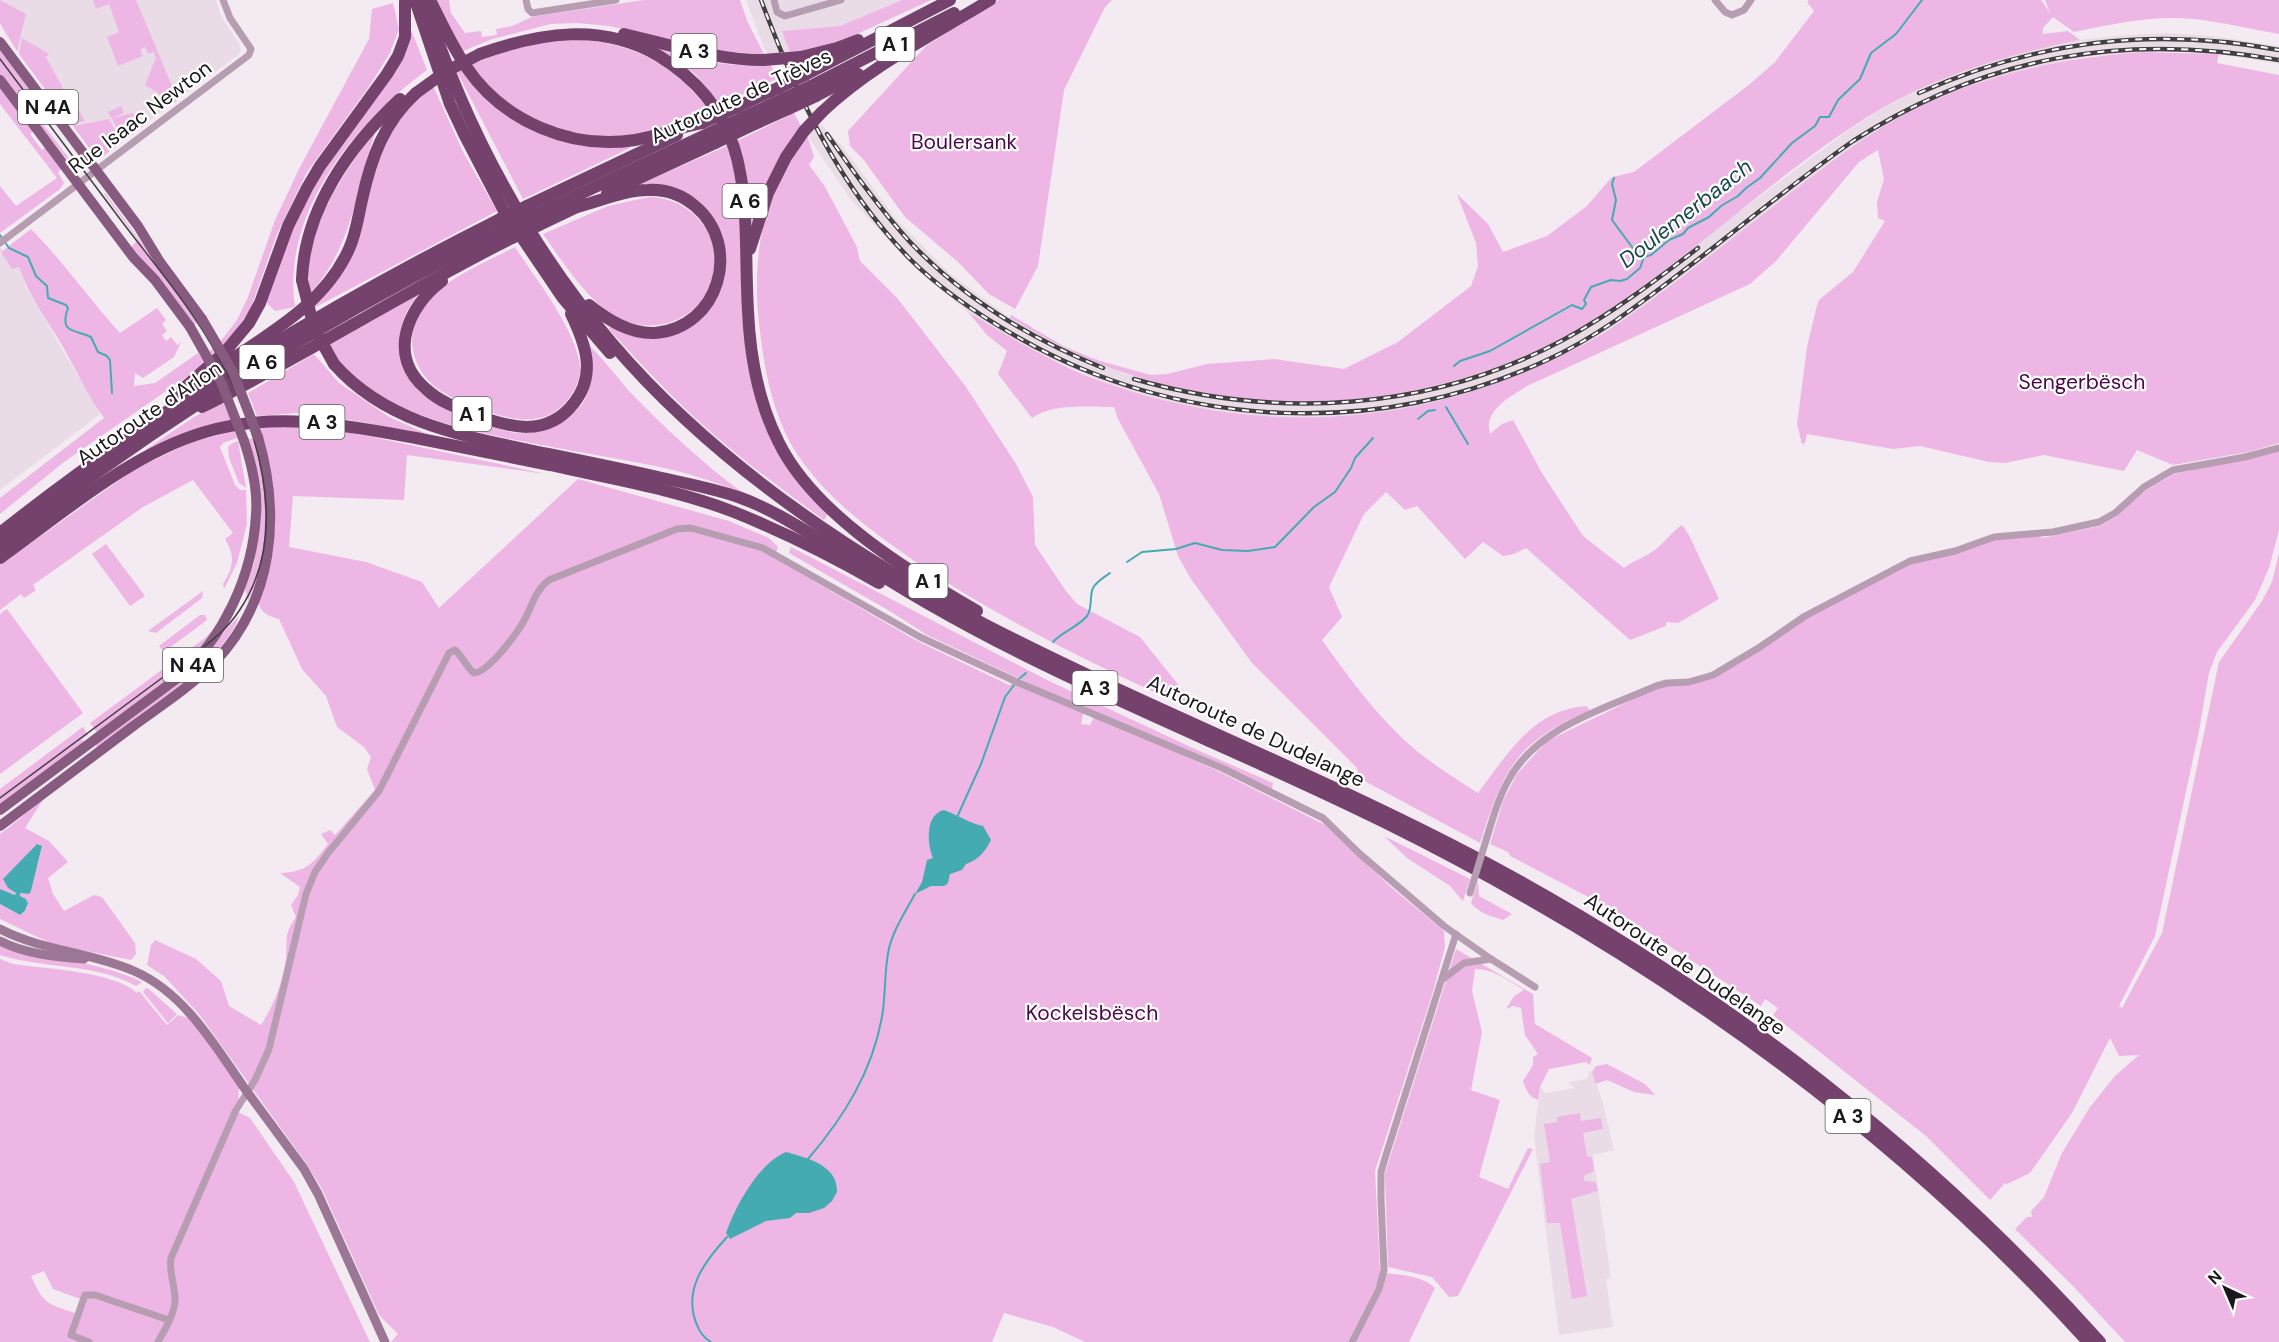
<svg xmlns="http://www.w3.org/2000/svg" width="2279" height="1342" viewBox="0 0 2279 1342" font-family="'DM Sans',sans-serif">
	<rect width="100%" height="100%" fill="#f3ebf1"/>
	<g fill="#eadce7">
		<path d="M0,0h216l5,16 18,27 2,7 -3,5 -139,103 -4,-2 -91,-124 -4,-9z"/>
		<path d="M746,0h24l7,18 -5,-18h130l-62,26 -58,5 9,24 -22,1 -5,-8z"/>
		<path d="M2168,33l44,3 67,10v18l-60,-10 -36,-2h-41l-50,4 -70,14 -67,22 -34,14 -66,39 -196,149 -39,29 -32,19 -68,33 -35,14 -72,19 -56,8 -59,3 -37,-2 -79,-11 -79,-24 -69,-30 -66,-40 -53,-44 -64,-68 -44,-65 12,-13 24,25 53,72 52,53 62,46 68,37 47,19 63,16 250,-6 77,-26 97,-51 234,-175 34,-22 34,-18 35,-16 74,-24 57,-12 46,-5z"/>
		<path d="M0,247l3,4 -2,1 18,15 7,20 74,127 -100,76z"/>
		<path d="M1591,1069l11,31 12,50 -21,5 18,123 -5,1 7,48 -54,8 -25,-199 6,-49 5,6 29,-5 -6,-6 19,-3z"/>
	</g>
	<g fill="#eeb6e4" fill-rule="evenodd">
		<path d="M0,0l26,14 -9,37 -17,-28z"/>
		<path d="M93,0h43l42,100 -7,5 -13,-12 -13,-8 11,-27 -2,-6 -6,2 -3,-7 -5,3 3,6 -25,10 -11,-29 12,-5 -10,-28 -13,5z"/>
		<path d="M435,0h14l2,13 14,20 16,-2 1,6 15,-2 -1,-6 16,-3 20,-9 12,-2 100,-15h96l8,23 16,31 -44,-3 -111,-25 -32,-3 -26,1 -59,15 -31,13z"/>
		<path d="M902,0h29l-100,46 -40,9 -9,-24 58,-5z"/>
		<path d="M999,0h113l-7,7 -41,83 -26,176 -23,43 -26,-15 -31,-32 -53,-45 -42,-58 -13,-13 -2,-15 78,-85z"/>
		<path d="M1809,0h232l9,13 -5,-13h234v34c-29,-5 -57,-12 -86,-15 -41,-4 -80,5 -119,13l-21,-15 -10,11v6l25,-3 12,9c-70,14 -139,34 -201,70 -105,63 -192,154 -298,217 -134,80 -306,95 -453,47 -42,-13 -81,-34 -118,-56l1,-3 54,32 35,14 51,14 16,-1 40,-10 67,-5 70,10 54,-27 73,-56 7,-20 -2,-23 -19,-49 31,30 15,28 44,-16 40,-30 25,-29 22,-5 116,-88 25,-22 39,-51 -7,-9z"/>
		<path d="M393,3l6,26 -9,24 -22,35 -61,84 -30,62 -27,76 -25,35 -20,19 -141,98 -64,52v-16l104,-80c-17,-22 -28,-49 -42,-73 -16,-26 -33,-49 -43,-78l-7,2 -11,-17 30,-23c32,32 58,70 89,104l37,-25 9,12 -4,4 5,7 -5,4 4,6 5,-4 6,8 4,-3 -7,15 -31,21 -8,-5 -1,13 21,-3 43,-30 4,5 17,-15 18,-23 11,-23 27,-77 25,-53 69,-128 3,-30z"/>
		<path d="M410,27l17,43c-71,52 -146,142 -132,237l-20,4 -10,-10 24,-65 16,-34z"/>
		<path d="M22,38l27,16 -3,3 18,33 3,-1 18,32 -14,3 -52,-70z"/>
		<path d="M562,39c64,1 106,19 146,70 -28,11 -58,24 -88,27 -45,3 -96,-15 -128,-46 -8,-8 -15,-17 -22,-25l39,-15z"/>
		<path d="M0,49l37,48 -4,3 5,7 -5,4 38,50 -2,1 -18,-23 -14,-14 -37,-50z"/>
		<path d="M660,50c39,10 70,18 111,15l5,14 -56,26 -25,-31z"/>
		<path d="M2142,52l77,2 -2,9 62,12v368l-31,9 -75,13 -36,-15 -13,21 -80,-16 -39,8 -16,-1 -69,-16 -27,3 -86,-15 -2,9 -3,1 -5,-20 10,-77 9,-38 3,-9 34,-28 32,-51 -7,-3 -1,-16 7,-23 -6,-29 -19,12 -83,99 -26,23 -223,102c-17,11 -44,24 -37,48l12,-10 11,-4 29,53 41,63 41,32c10,-8 20,-10 29,-17 11,-7 18,-19 29,-26l7,10 30,64 -41,24 -12,-1v4l-36,14 -104,-92 -12,6 -11,2 -20,-14 -18,17 -48,-53 -12,4 -19,-18 -22,22 -35,73 13,30 -20,23c24,34 50,69 80,98 22,21 51,39 76,55 29,-38 54,-83 108,-87l4,4c-76,34 -85,57 -110,133l-121,-65 -2,-10 -105,-105 -61,-84 -13,-23 -19,-62 -41,-75 -4,-12c-24,0 -62,-4 -82,11l-34,-44 9,-23 -20,-16 -19,-23c45,27 89,54 138,71 146,51 296,46 437,-19 27,-12 55,-26 79,-43 57,-40 111,-84 166,-126 43,-33 86,-67 135,-90 72,-33 141,-47 219,-53z"/>
		<path d="M463,68l66,58 99,18 2,4 -107,51 -66,-127z"/>
		<path d="M0,86l34,45 -4,3 12,16 4,-3 16,21 -4,4 6,11 -4,6 -60,44v-47l16,20 41,-28 -57,-74z"/>
		<path d="M433,86l31,68 33,57 -185,98 26,-30 8,-12 26,-91 14,-37 24,-34z"/>
		<path d="M121,106l3,7 -12,5 21,-5 13,11 -22,17 -16,-29z"/>
		<path d="M794,113l8,15 -48,94h-2l-6,-53 -9,-28z"/>
		<path d="M109,119l13,23 -21,16h-4l-24,-32z"/>
		<path d="M376,130c-20,58 -23,117 -66,163 -1,-13 -3,-28 0,-41 11,-46 38,-85 66,-122z"/>
		<path d="M807,135l7,22 -5,8 15,20 33,62 3,14 38,38 68,88 50,77 17,33 2,48 31,46 11,13 63,33 53,66 -1,7c-96,-45 -192,-90 -279,-150 -43,-30 -84,-60 -114,-103 -26,-39 -35,-87 -40,-134 -6,-53 0,-110 27,-158 6,-10 14,-20 21,-30z"/>
		<path d="M729,145l7,22 27,250 65,97 -4,6c-45,-33 -89,-65 -130,-103 -30,-28 -58,-58 -86,-89l4,-1 44,11 57,-33 9,-17 5,-31 -6,-24 -14,-22 -69,-26z"/>
		<path d="M105,193l94,128 -7,5 -59,-74 -2,-5 7,-7 -34,-46z"/>
		<path d="M649,197c35,0 68,29 66,67 -2,50 -58,77 -100,52 -29,-17 -53,-55 -72,-82l65,-28z"/>
		<path d="M515,247c21,32 61,83 65,119 1,9 -3,19 -7,26 -24,40 -63,28 -98,15 -10,-4 -20,-7 -29,-13 -33,-18 -45,-58 -22,-89 18,-25 64,-44 91,-58z"/>
		<path d="M421,292c-31,31 -29,82 8,107 15,11 32,17 49,23 15,5 33,13 49,11 7,-1 15,-6 21,-9 7,-3 15,-5 21,-8 25,-15 24,-46 21,-70 14,14 26,30 39,45 35,36 73,72 114,102 -27,-11 -55,-20 -83,-26 -44,-9 -89,-16 -134,-25 -72,-14 -155,-31 -199,-97z"/>
		<path d="M314,354l25,29 50,34 38,17 -99,-18 -31,-3 -40,3 -9,-23z"/>
		<path d="M223,402l8,19 -85,31 -1,-2 49,-33z"/>
		<path d="M260,426l56,1 52,9 178,38 -139,-19 -3,45 -111,-4 -4,51 77,15 56,20 17,26 139,-129 151,42 40,17 9,9 -4,11 143,83 92,44 4,-2 71,28 -3,13 9,1 5,-10 125,57 105,53 67,63 52,43 1,16 -13,48 -57,176 5,101 -4,15 -28,55h-263l-32,-15 -49,-14 -12,29h-601l7,-8 -19,-19 -57,-126 -14,-23 -109,-152 -35,-38 -17,-11 4,-20 4,-5 41,19 25,22 8,25 32,19c14,-23 21,-40 25,-67 2,-21 -3,-22 10,-41l-5,-12 7,-10 2,-8 -20,-14c27,-1 32,-9 48,-29l-7,-10 9,-4 5,5 40,-45 -8,-21 4,-12 -7,-10 -27,-20 -11,-31 -24,-27 -23,-50c-11,-3 -19,-6 -21,-19l17,-72 -2,-38z"/>
		<path d="M234,431l3,7 -14,5 -3,4 15,38 5,5h6l1,34 -10,39 -13,26 -1,-5c10,-16 13,-27 2,-45l8,-6 -40,-53 -50,27 -110,78 3,5 -12,8 -3,-4 -21,16v-45l135,-96 57,-27z"/>
		<path d="M256,437l12,74 -7,61 -13,29 -3,-13 9,-24 5,-33 -11,-91z"/>
		<path d="M238,441l8,47 -7,-5 -10,-25 -1,-11 3,-3z"/>
		<path d="M2279,451v79l-10,38 -14,32 -38,52 -8,21 -10,58 -44,205 -36,70 3,2 40,-75 57,-271 43,-61 10,-19 7,-29v789h-154l-52,-56 -58,-57 12,-12h5l-1,-6 13,-14 18,-44 28,-46 25,-31 24,-21 -20,1 -9,-18 -38,75 -42,60 -23,11 -2,-1 -15,17 -64,-64 -153,-121 5,-7 -13,-9 -4,7 -142,-93 -109,-57 -2,-4 -18,-8 13,-43 9,-17 5,-10 30,-33 120,-58 46,-9 92,-58 105,-55 84,-24 43,-4 5,5 58,-12 16,-9 4,-5 25,-21 29,-17z"/>
		<path d="M106,544l39,52 -15,10 -38,-52z"/>
		<path d="M791,547l258,134 146,68 78,34 -1,6 -214,-92 -131,-62 -34,-22 -104,-60z"/>
		<path d="M203,591l-1,7 -46,35 -8,-2z"/>
		<path d="M225,607c1,6 -2,11 -6,17 -24,49 -79,78 -121,110l-8,-11 115,-85 11,-11z"/>
		<path d="M7,609l76,104 -83,61v-160z"/>
		<path d="M200,615h5l2,5 -43,32 -5,-6z"/>
		<path d="M239,616c-14,45 -103,103 -141,132l-3,-4 124,-107z"/>
		<path d="M83,727l5,8 -6,4 3,5 -85,62v-17z"/>
		<path d="M44,798l-19,30 24,13 19,21 -20,16 5,16 11,17 30,-16 8,2 33,46 1,11 -5,6 -79,-16 -52,-25v-15l20,11 5,-3 3,-9 -2,-4 -7,-3 1,-3 9,1 2,-3 11,-44 -3,-3 -31,44 8,5 -1,2 -15,-6v-55c16,-11 28,-24 44,-36z"/>
		<path d="M1384,836l86,43 -7,22 -13,-15 -43,-28z"/>
		<path d="M1478,881l1,15 33,18 -9,6c-12,-4 -23,-6 -32,-17z"/>
		<path d="M0,944c47,16 97,16 142,38l-6,4c-40,-23 -92,-17 -136,-31z"/>
		<path d="M1456,949l77,45 2,30 57,34 -2,7 -4,-3 -37,7 -9,18 -2,13c-10,-4 -11,-8 -15,-19l10,-16v-8l5,-3 -13,-19 -4,-27 -8,-2 -7,3 8,-13 10,-6c-15,-9 -30,-21 -49,-21l-3,22 10,41 -11,58 29,10 -21,77 29,12 20,-41 5,1 -75,147 -9,1 -17,-20 -44,-10 -3,-94z"/>
		<path d="M0,959l13,5c33,5 100,7 124,29l2,-2 28,34 11,-10 10,3 12,14 39,55 -1,25 12,6 44,64 76,160h-370zM44,1271l9,18 30,11 -5,14c-29,-10 -34,-8 -47,-38z"/>
		<path d="M146,988l4,2 27,24 -9,9 -25,-31z"/>
		<path d="M1607,1064l38,20 10,11 -21,-3 -27,-12 -11,4 -4,-12 4,-6z"/>
		<path d="M1580,1113l1,8 20,-3 2,11 -20,4 4,23 5,1 2,14 -10,5v5l12,1 2,9 -27,8 16,97 -15,3 -12,-76h-13l-7,-59 10,-2 -6,-38 13,-2v-5z"/>
		<path d="M1385,1273c17,2 38,3 50,15l-26,54h-54z"/>
	</g>
	<g fill="#45abb3">
		<path d="M944,810c14,5 25,13 39,16l8,14c-6,12 -13,20 -25,24l-4,6 -12,4 -2,9 -4,3h-13l-16,8 7,-12 5,-22 6,-2c-6,-14 -8,-44 11,-48z"/>
		<path d="M37,844l5,2 -11,45 -2,3 -9,-1v3l6,3 2,4 -3,8 -5,4 -20,-11v-15l15,6 1,-2 -8,-5 -5,-9z"/>
		<path d="M786,1152c21,6 52,13 51,40l-5,9 -8,7 -15,5h-13l-6,5 -24,3 -36,18 -4,-6c10,-28 32,-69 60,-81z"/>
	</g>
	<g fill="none" stroke-linecap="round" stroke-linejoin="round">
		<g stroke="#45abb3" stroke-width="2">
			<path d="M1614,178l-2,6 4,16 -4,20 23,31 9,6"/>
			<path d="M0,235l9,13 19,9 8,19 11,10 1,12 18,7 2,3c-9,26 6,21 23,29l7,15 9,4 3,4 2,33"/>
			<path d="M1454,366l6,-5 30,-10 82,-46 10,4 4,-5 -2,-4 7,-13 20,-7 9,1 7,-2 13,-11 4,-11 7,-2 18,-15 14,-6 5,-6 21,-11 12,-11 17,-10 8,-8 14,-10 32,-35 23,-17 5,-9h9l9,-17 22,-21 11,-26 25,-19 26,-34"/>
			<path d="M1446,407l22,37"/>
			<path d="M1418,419l10,-8 7,-1"/>
			<path d="M1127,562l15,-10 34,-3 19,-6 27,7 26,1 27,-4 39,-40 21,-15 16,-24 4,-10 18,-20"/>
			<path d="M1053,642c10,-11 25,-15 34,-26 6,-9 2,-19 6,-28 3,-6 11,-11 17,-15"/>
			<path d="M1019,679l7,-6"/>
			<path d="M958,815l23,-51 24,-67 9,-12"/>
			<path d="M808,1159c36,-42 64,-87 74,-142 4,-23 2,-46 7,-69 5,-19 16,-36 26,-54"/>
			<path d="M711,1342c-7,-4 -11,-9 -14,-17 -15,-35 8,-64 30,-88"/>
		</g>
		<g stroke="#b79db2" stroke-width="7">
			<path d="M526,0l2,9 4,4 84,-13"/>
			<path d="M774,0l3,12 8,4 56,-16"/>
			<path d="M1715,0l10,12 7,3 12,-5 7,-10"/>
			<path d="M0,243l249,-188 2,-6 -21,-31 -7,-18"/>
			<path d="M1487,837c6,-19 11,-39 21,-56 28,-54 96,-72 148,-95l11,-3 22,-1 24,-7 47,-28 45,-31 105,-55 45,-10 39,-14 59,-5 46,-10 16,-9 29,-26 29,-17 72,-13 34,-9"/>
			<path d="M1443,979l21,-16 27,-4"/>
			<path d="M89,1342l-18,-7 14,-40h10l74,25"/>
			<path d="M158,1342c7,-13 18,-30 17,-45 -1,-14 -6,-25 -4,-39l65,-148 19,-30 14,-31 37,-155 9,-22 13,-19 51,-62 70,-138 6,-3c8,7 11,17 19,23 13,0 41,-37 48,-49 10,-15 11,-32 27,-44l128,-51 14,-1 72,20 157,89 97,45 205,86 101,50 37,36 84,72 47,33 44,28"/>
			<path d="M1352,1342l27,-53 5,-19 -3,-70v-28l5,-17 70,-221"/>
		</g>
		<g stroke="#9b7695" stroke-width="9">
			<path d="M0,929c42,22 91,23 134,42 51,22 81,75 111,118 20,27 40,54 59,80l14,25 67,148"/>
			<path d="M0,941c25,13 56,16 84,18"/>
		</g>
		<g stroke="#875a7f" stroke-width="10">
			<path d="M0,42l138,184 22,36 42,57"/>
			<path d="M0,80l133,177 22,23 35,47"/>
			<path d="M0,810l179,-133c45,-40 74,-102 77,-163 2,-25 -4,-49 -12,-73"/>
			<path d="M0,826c44,-33 88,-66 132,-99 27,-20 58,-40 82,-64 60,-63 67,-147 44,-226"/>
		</g>
		<g stroke="#75416d" stroke-width="12">
			<path d="M415,0l35,104 14,30 40,77 58,86 48,56"/>
			<path d="M424,0c50,157 138,306 260,418 89,83 193,150 300,206 170,88 350,156 519,248 223,122 427,280 597,470"/>
			<path d="M432,4c11,22 21,44 35,64 37,54 105,82 168,72 23,-4 44,-13 67,-17"/>
			<path d="M624,34c47,11 92,26 139,26"/>
			<path d="M480,54c59,-21 122,-32 179,2 102,63 83,153 89,255 2,45 10,91 31,132 36,72 130,129 198,168"/>
			<path d="M801,57l36,-9 21,-8"/>
			<path d="M805,75l145,-75"/>
			<path d="M811,86l143,-73"/>
			<path d="M816,96l42,-22"/>
			<path d="M737,107l41,-19"/>
			<path d="M822,112c48,-46 111,-77 168,-112"/>
			<path d="M744,117l39,-18"/>
			<path d="M748,127l40,-18"/>
			<path d="M607,193l108,-50"/>
			<path d="M527,206l150,-71"/>
			<path d="M577,207c23,-6 48,-17 71,-17 17,-1 34,5 47,16 48,40 24,122 -40,127 -25,1 -47,-13 -66,-28"/>
			<path d="M533,216l177,-83"/>
			<path d="M539,225l44,-21"/>
			<path d="M750,249l18,-56 18,-36 18,-26"/>
			<path d="M302,280c2,-70 47,-134 98,-181"/>
			<path d="M442,281c-35,26 -55,75 -16,108 14,13 31,19 48,25 35,14 73,24 100,-11 23,-29 11,-60 -3,-89"/>
			<path d="M334,364c50,57 124,71 195,86 44,9 89,18 133,28 27,6 54,11 79,20 41,15 75,41 112,61"/>
			<path d="M220,367c48,-33 104,-62 129,-118 7,-15 9,-32 13,-49 9,-42 22,-78 54,-107"/>
			<path d="M170,400l55,-48 24,-29 11,-20 28,-77 19,-38 13,-22 67,-92 11,-18 7,-19v-35"/>
			<path d="M202,407c105,-53 204,-116 310,-169"/>
			<path d="M0,533c155,-123 323,-225 500,-314"/>
			<path d="M0,545c159,-124 326,-227 506,-316"/>
			<path d="M847,553c165,112 360,181 539,270 264,131 503,300 702,519"/>
			<path d="M0,558c63,-45 130,-104 205,-126 71,-21 140,-7 211,6 45,9 90,18 134,27 62,14 125,24 184,47 50,20 98,44 145,71"/>
		</g>
		<path stroke="#434043" stroke-width="1.5" d="M0,59c40,53 80,107 120,160 31,41 65,81 91,125 45,76 83,186 28,267 -11,17 -26,29 -42,41l-197,146"/>
		<defs>
			<g id="rail">
				<path d="M761,0c36,96 76,184 149,259 32,32 72,58 111,80 161,91 359,99 526,21 48,-22 90,-54 132,-86 58,-44 114,-91 174,-133 133,-85 271,-109 426,-81"/>
				<path d="M1919,93c117,-52 234,-67 360,-43"/>
				<path d="M827,134c26,37 52,74 83,108 54,57 121,97 193,126"/>
				<path d="M1134,379c143,41 296,32 429,-39 48,-26 92,-59 135,-92"/>
			</g>
		</defs>
		<use href="#rail" stroke="#434043" stroke-width="4.5"/>
		<use href="#rail" stroke="#fff" stroke-width="2" stroke-dasharray="7" stroke-linecap="butt"/>
		<path stroke="#b79db2" stroke-width="7" d="M1470,893l17,-56"/>
		<g stroke="#875a7f" stroke-width="10">
			<path d="M202,319l31,53 25,65"/>
			<path d="M190,327l31,55 23,59"/>
		</g>
		<g stroke="#75416d" stroke-width="12">
			<path d="M763,60l38,-3"/>
			<path d="M778,88l27,-13"/>
			<path d="M416,93l29,-21 35,-18"/>
			<path d="M783,99l28,-13"/>
			<path d="M788,109l28,-13"/>
			<path d="M702,123l35,-16"/>
			<path d="M804,131l18,-19"/>
			<path d="M710,133l34,-16"/>
			<path d="M715,143l33,-16"/>
			<path d="M500,219l27,-13"/>
			<path d="M506,229l27,-13"/>
			<path d="M512,238l27,-13"/>
			<path d="M302,280l12,48 20,36"/>
		</g>
	</g>
	<g text-anchor="middle" stroke-width="4.5" stroke-linejoin="round" paint-order="stroke">
		<g fill="#fff" stroke="#5f5d5f" stroke-width="1.5">
			<rect x="875.5" y="27" width="39" height="34" rx="4.5"/>
			<rect x="671.5" y="34" width="45" height="34" rx="4.5"/>
			<rect x="18" y="90" width="60" height="34" rx="4.5"/>
			<rect x="722.5" y="184" width="45" height="34" rx="4.5"/>
			<rect x="239.5" y="345" width="45" height="34" rx="4.5"/>
			<rect x="452.5" y="397" width="39" height="34" rx="4.5"/>
			<rect x="299.5" y="405" width="45" height="34" rx="4.5"/>
			<rect x="908.5" y="564" width="39" height="34" rx="4.5"/>
			<rect x="163" y="648" width="60" height="34" rx="4.5"/>
			<rect x="1072.5" y="671" width="45" height="34" rx="4.5"/>
			<rect x="1825.5" y="1099" width="45" height="34" rx="4.5"/>
		</g>
		<g font-size="20" font-weight="bold" fill="#1a181a">
			<text x="895" y="51">A 1</text>
			<text x="694" y="58">A 3</text>
			<text x="48" y="114">N 4A</text>
			<text x="745" y="208">A 6</text>
			<text x="262" y="369">A 6</text>
			<text x="472" y="421">A 1</text>
			<text x="322" y="429">A 3</text>
			<text x="928" y="588">A 1</text>
			<text x="193" y="672">N 4A</text>
			<text x="1095" y="695">A 3</text>
			<text x="1848" y="1123">A 3</text>
		</g>
		<g font-size="21" fill="#1a181a" stroke="#fff">
			<text transform="translate(741 96) rotate(-25)" y="7">Autoroute de Trèves</text>
			<text transform="translate(140 117) rotate(-37)" y="7">Rue Isaac Newton</text>
			<text transform="translate(149 413) rotate(-34)" y="7">Autoroute d'Arlon</text>
			<text transform="translate(1256 731) rotate(25)" y="7">Autoroute de Dudelange</text>
			<text transform="translate(1685 964) rotate(34)" y="7">Autoroute de Dudelange</text>
		</g>
		<g font-size="21" fill="#4d0747" stroke="#fff">
			<text x="964" y="149">Boulersank</text>
			<text x="2082" y="389">Sengerbësch</text>
			<text x="1092" y="1020">Kockelsbësch</text>
		</g>
		<g font-size="22" font-style="italic" fill="#1b484c" stroke="#fff">
			<text transform="translate(1685 213) rotate(-38)" y="8">Doulemerbaach</text>
		</g>
	</g>
	<g transform="translate(2225 1288) rotate(316)" stroke="#ffffff" stroke-width="4.5" paint-order="stroke">
	<path d="M0-4.5L10 22L0 15L-10 22Z" fill="#1a181a"/>
	<text y="-9" font-size="16" font-weight="bold" text-anchor="middle" fill="#1a181a">N</text>
	</g>
</svg>
